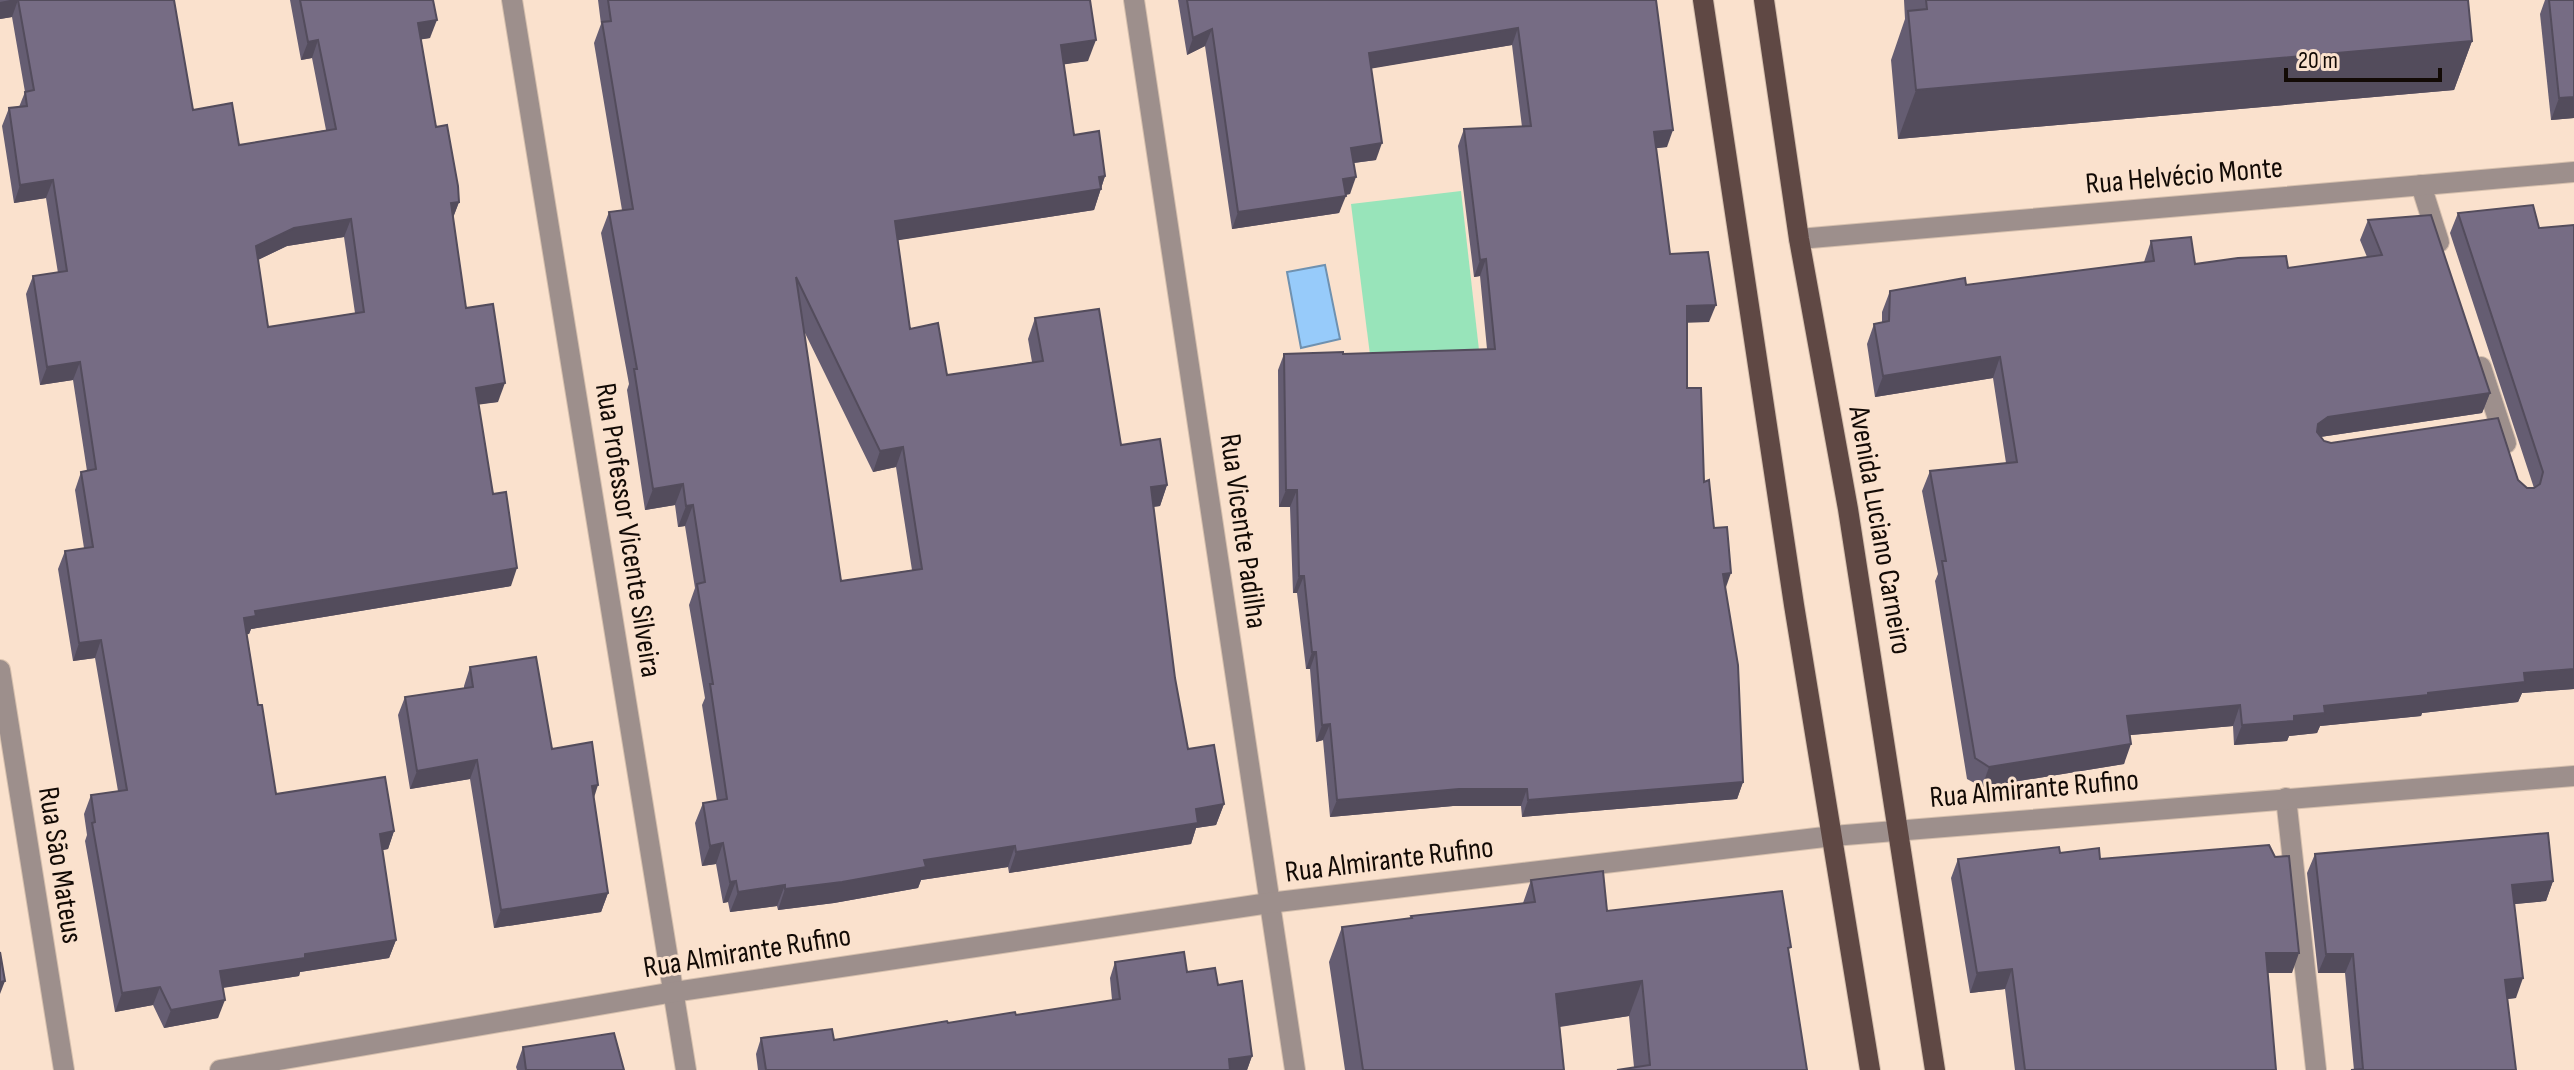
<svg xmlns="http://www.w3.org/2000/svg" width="2574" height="1070" viewBox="0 0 2574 1070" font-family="'Sofia Sans Condensed',sans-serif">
	<rect width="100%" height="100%" fill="#fae1cd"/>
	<path fill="#98e4ba" d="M1461,191l18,159 -108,13 -20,-159z"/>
	<path fill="#97cbfa" stroke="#6f91b0" stroke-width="2" d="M1325,265l15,74 -39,9 -14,-76z"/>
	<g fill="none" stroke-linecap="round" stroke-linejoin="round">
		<defs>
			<g id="minor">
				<path d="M512,0l174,1070"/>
				<path d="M1134,0l161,1070"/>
				<path d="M2421,185l18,57"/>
				<path d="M1799,239l775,-67"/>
				<path d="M2481,367l25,76"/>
				<path d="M0,670l64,400"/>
				<path d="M2286,798l30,271"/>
				<path d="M220,1070l454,-78 595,-89 564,-67 741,-60"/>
			</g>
			<g id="major">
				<path d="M1703,0l91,605 76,465"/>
				<path d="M1764,0l35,239 49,270 87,561"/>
			</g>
		</defs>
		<use href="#minor" stroke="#d5bfad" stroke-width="22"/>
		<use href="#major" stroke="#d5bfad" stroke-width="22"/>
		<use href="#minor" stroke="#9d8f8c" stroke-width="20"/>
		<use href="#major" stroke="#5f4844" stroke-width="20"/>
	</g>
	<g fill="#655d72" fill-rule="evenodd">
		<path d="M0,0h174l19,110 46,35 87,-15 -14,-72 -11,2 -11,-60h143l-3,38 -9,1 15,88 23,75 -6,16 13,90 32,94 -20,2 15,90 18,92 -260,43 -2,5h-2l11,71 18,89 118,37 -6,18 -6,1 14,90 -7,18 -89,14 -1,4 -76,12 -5,30 -54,10 -11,-23 -38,7 -30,-171 2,-6 -3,-21 7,-19 27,-4 -23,-133 -22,3 -15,-92 7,-18 19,-3 -9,-58 6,-18 6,-1 -14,-91 -33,5 -14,-91 7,-18 25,-3 -12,-75 -32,5 -12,-77 7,-18 10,-1 6,-15 -13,-75 -12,2zM344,237l11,76 -87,14 -10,-67 29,-14z"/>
		<path d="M598,0h492l-2,61 -24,3 10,71 31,41 -11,34 -197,30 13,89 37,46 85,-13 -4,-23 7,-21 86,127 46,40 -7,21 -7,1 22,171 13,71 36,55 -8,21 -20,3 -5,16 -182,29 -1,-6 -87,13 -3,8 -84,15 -56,7 -1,-4 -47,6 -2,-10 -5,1 -7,-39 -14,2 -7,-43 8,-20 14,-2 -15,-96 3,-7 -16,-93 6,-17 -10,-62 -7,1 -3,-22 -30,5 -18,-120 2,-6 -28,-151 8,-21 13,-2 -28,-167 7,-19zM803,329l70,143 23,-5 16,103 -71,11z"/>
		<path d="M1178,0h478l11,147 -11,1 14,106 39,68h-22v66l38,200 18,194 -6,17 -215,18 -1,-11h-68l-123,11 -7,-77 -7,2 -6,-73h-4l-9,-76h-4l-3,-86h-11l-1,-137 6,-16h59l144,-5 -7,-73 -6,1 -16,-131 6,-17 58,-2 -10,-82 -141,23 5,92 -22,3 -4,31 -5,1 -6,18 -107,16 -27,-183 -18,9z"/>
		<path d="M1904,0h564l4,41 -18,49 -556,49 -7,-79 14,-41z"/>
		<path d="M2545,0h29v118l-23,2 -11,-106z"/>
		<path d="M2458,213l81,15 35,-3v464l-52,4 -4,9 -96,11 -1,3 -101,10 -3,7 -28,3 -2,5 -53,4 -1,-19 -103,9 -6,29 -142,23 -15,-8 -32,-198 3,-7 -16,-83 8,-20 76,-8 -13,-85 -118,19 -8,-53 7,-20 8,-2v-10l8,-21 76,-6 178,-23 7,-21 44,23 93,4 79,-11 -7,-17 8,-20 122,173 -8,20 -162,24 4,4 194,39 9,8h7l-84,-255z"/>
		<path d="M470,667l82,82 42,49 14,95 -7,19 -107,16 -24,-149 -60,10 -12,-74 7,-18 59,-9v-2z"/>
		<path d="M2060,853l40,6 192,114h-24l8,97h-261l-10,-81 -35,4 -19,-115 7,-19z"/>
		<path d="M2315,854l238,27 -7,20 -32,3 2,94 -9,1 9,71h-162l-9,-97h-27l-11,-100z"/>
		<path d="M1531,880l76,31 182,42 18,117 -173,-3 -5,-51 -69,11 4,43h-219l-16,-108 13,-35 68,-8 1,-3 112,-13z"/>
		<path d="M1115,962l72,10 31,13 34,71 -5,14h-489l-2,-16 5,-16 73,2 114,-17 68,-8 96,-15 -2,-22z"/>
		<path d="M523,1047l101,23h-107l-1,-3z"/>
	</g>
	<g fill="#534c5c">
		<path d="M10,0h8l-6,17 -12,2v-17z"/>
		<path d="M437,20l-7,18 -18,3 6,-18z"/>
		<path d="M1518,28l-6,17 -149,25 6,-17z"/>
		<path d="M1212,29l-7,17 -18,9 6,-17z"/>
		<path d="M318,40l-6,18 -11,2 7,-18z"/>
		<path d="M1096,40l-8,21 -35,5 8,-21z"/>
		<path d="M2472,41l-18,49 -556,49 18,-49z"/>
		<path d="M2574,97v21l-23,2 8,-22z"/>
		<path d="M1673,130l-6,17 -19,2 6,-17z"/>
		<path d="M1382,143l-6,17 -31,4 6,-16z"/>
		<path d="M1105,176l-11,34 -207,32 8,-21z"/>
		<path d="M1356,177l-6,17 -13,2 6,-17z"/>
		<path d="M53,180l-7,18 -32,5 6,-18z"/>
		<path d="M1346,196l-7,17 -107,16 6,-17z"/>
		<path d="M459,202l-7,18 -1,-17z"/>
		<path d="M351,219l-7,18 -57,9 -38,18 7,-18 38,-18z"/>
		<path d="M1486,259l-6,17 -6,1 6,-17z"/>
		<path d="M1716,305l-7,17 -28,1 6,-17z"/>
		<path d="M2000,357l-7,21 -118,19 8,-21z"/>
		<path d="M80,362l-7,18 -33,5 7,-18z"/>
		<path d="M505,383l-7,19 -29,4 7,-18z"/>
		<path d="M2490,393l-8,20 -162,24 -10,8 8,-21 10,-7z"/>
		<path d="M903,447l-7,20 -23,5 7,-21z"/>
		<path d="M683,484l-8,21 -30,5 8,-21z"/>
		<path d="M1167,485l-7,21 -17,2 8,-21z"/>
		<path d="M1286,490h11l-7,17h-11z"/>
		<path d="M693,505l-8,21 -7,1 8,-21z"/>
		<path d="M517,568l-6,18 -260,43 -2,5 -12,2 7,-18 11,-7z"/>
		<path d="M1731,573l-6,17 -2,-16z"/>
		<path d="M1299,576h5l-7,17h-4z"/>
		<path d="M101,640l-6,18 -22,3 6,-18z"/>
		<path d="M1312,652h4l-6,17h-4z"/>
		<path d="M2574,669v20l-52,4 -4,9 -96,11 -1,3 -101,10 -3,7 -28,3 -2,5 -53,4 8,-20 52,-9 30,-10 200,-33z"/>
		<path d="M2240,705l-7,21 -113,10 7,-20z"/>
		<path d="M1330,724l-7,16 -7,2 6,-17z"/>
		<path d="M2131,744l-7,20 -142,23 7,-20z"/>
		<path d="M477,760l-7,19 -60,10 7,-18z"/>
		<path d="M1743,782l-6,17 -215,18 6,-17z"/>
		<path d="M598,785l-6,19v-18z"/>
		<path d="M1459,789h68l-6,17h-68l-123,11 7,-17z"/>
		<path d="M1224,804l-8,21 -20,3 -5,16 -182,29 7,-21 180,-43z"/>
		<path d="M394,831l-6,18 -15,3 7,-18z"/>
		<path d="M723,843l-7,21 -14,2 8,-20z"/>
		<path d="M1015,846l-7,21 -87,13 -3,8 -84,15 -56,7 7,-21 139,-29z"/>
		<path d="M736,881l-8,21 -5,1 7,-21z"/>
		<path d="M2553,881l-7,20 -41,4 7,-20z"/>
		<path d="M785,885l-8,21 -47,6 8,-20z"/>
		<path d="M608,893l-7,19 -107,16 7,-18z"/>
		<path d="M396,940l-7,18 -89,14 -1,4 -85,13 6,-18 85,-17z"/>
		<path d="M2266,953h33l-7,20h-33z"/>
		<path d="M2326,954h27l-8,19h-27z"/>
		<path d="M2012,969l-7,20 -35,4 7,-20z"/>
		<path d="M2523,978l-7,20 -18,2 7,-20z"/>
		<path d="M5,981l-5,13v-12z"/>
		<path d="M1642,981l-13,35 -86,13 13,-35z"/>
		<path d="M160,987l-7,18 -38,7 7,-19z"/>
		<path d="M225,1000l-7,18 -54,10 7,-18z"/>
		<path d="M1252,1056l-5,14h-22l4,-11z"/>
	</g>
	<g fill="#766c84" stroke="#534c5c" stroke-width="2" fill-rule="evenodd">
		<path d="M18,0h156l19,110 39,-7 7,42 97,-16 -18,-89 -10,2 -8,-42h133l4,20 -19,3 18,104 11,-2 11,61 1,16 -8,1 15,105 27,-4 12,79 -29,5 17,106 13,-2 11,76 -262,43 1,5 -12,2 14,87h4l14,89 109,-17 9,54 -14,3 16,106 -91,14v4l-85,13 5,29 -54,10 -11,-23 -38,6 -30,-170 3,-1 -4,-27 36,-5 -26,-150 -22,3 -14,-92 28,-4 -12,-75 15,-3 -16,-107 -33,5 -14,-91 34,-5 -14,-91 -33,5 -11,-77 18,-2 -2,-14 9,-2zM351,219l13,93 -96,15 -12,-81 38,-18z"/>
		<path d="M608,0h482l6,40 -35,5 13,90 25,-4 6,45 -6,1 2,12 -206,32 15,108 28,-6 9,52 96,-14 -8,-43 64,-9 22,136 39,-6 7,46 -16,2 24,191 13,71 26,-4 10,59 -28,5 2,14 -182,29 -1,-6 -91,14 2,7 -84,15 -57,7v-4l-47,7 -2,-11 -6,1 -7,-39 -13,3 -7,-43 24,-4 -17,-115h3l-16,-100 8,-2 -12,-77 -7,1 -3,-22 -30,5 -19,-120h3l-28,-157 24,-3 -31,-187 9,-1zM796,277l84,174 23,-4 19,122 -81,12z"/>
		<path d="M1187,0h469l17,130 -19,2 16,122 38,-2 8,53 -29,1v82h14l3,94 5,-2 5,48 13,-1 4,46 -8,1 15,91 5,117 -215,18 -1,-11h-68l-122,11 -7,-76 -8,1 -6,-73h-4l-8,-76h-5l-2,-86h-11l-2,-136 59,-2v2l152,-5 -9,-90 -6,1 -16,-131 67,-3 -13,-98 -149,25 13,90 -31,5 5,29 -13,2 3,17 -108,16 -26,-183 -19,9z"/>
		<path d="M1926,0h542l4,41 -556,49 -8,-79 19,-2z"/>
		<path d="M2549,0h25v97l-15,1z"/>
		<path d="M2533,205l6,23 35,-3v444l-50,4 1,9 -97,11v2l-104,11 1,7 -31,3v5l-52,4 -2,-20 -113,11 4,28 -142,23 -14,-9 -33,-197h4l-16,-90 87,-9 -17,-105 -117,19 -9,-52 15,-3 1,-30 75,-13 1,7 188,-24 -3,-20 40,-4 4,27 43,-6 48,-2 2,12 94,-13 -14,-35 63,-5 59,178 -162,24 -10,7 -1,8 7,9 7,2 167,-25 20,62 9,8h7l6,-4 3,-12 -85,-259z"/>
		<path d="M536,657l16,92 40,-7 6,43 -6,1 16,107 -107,17 -24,-150 -60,11 -12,-74 68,-10 -3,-20z"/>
		<path d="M2548,833l5,48 -41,4 11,93 -18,2 11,90h-165l12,-1 -10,-115h-27l-11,-100z"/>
		<path d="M2269,845l6,12 14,-1 10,97h-33l10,117h-251l-13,-101 -35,4 -19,-114 101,-12 1,6 39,-5 1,11z"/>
		<path d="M1603,871l4,40 175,-20 9,56 -3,1 19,122h-190l33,-5 -8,-84 -86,13 8,76h-201l-21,-143 70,-9 -1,-2 124,-14 -4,-22z"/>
		<path d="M0,952l5,29 -5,1z"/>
		<path d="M1184,952l3,20 28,-4 3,17 24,-4 10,75 -23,3 1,11h-464l-5,-32 71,-9 2,11 113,-19 1,2 67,-11 1,3 104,-16 -5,-37z"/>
		<path d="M614,1033l10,37h-98l-3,-23z"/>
	</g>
	<g text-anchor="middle" stroke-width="6" stroke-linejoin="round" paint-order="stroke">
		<g font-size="30" fill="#120a05" stroke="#fae1cd">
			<text transform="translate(2184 175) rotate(-5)" y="10">Rua Helvécio Monte</text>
			<text transform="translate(629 530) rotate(81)" y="10">Rua Professor Vicente Silveira</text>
			<text transform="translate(1881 530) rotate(80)" y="10">Avenida Luciano Carneiro</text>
			<text transform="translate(1244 531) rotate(82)" y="10">Rua Vicente Padilha</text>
			<text transform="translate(2034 788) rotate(-5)" y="10">Rua Almirante Rufino</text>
			<text transform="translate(1389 859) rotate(-7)" y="10">Rua Almirante Rufino</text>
			<text transform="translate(61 865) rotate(81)" y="10">Rua São Mateus</text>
			<text transform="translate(747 951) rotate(-9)" y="10">Rua Almirante Rufino</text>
		</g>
	</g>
	<path d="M2286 68v12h154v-12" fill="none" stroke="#120a05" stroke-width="4"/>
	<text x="2298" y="68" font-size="24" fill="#120a05" stroke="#fae1cd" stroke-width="6" paint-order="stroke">20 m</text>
</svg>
